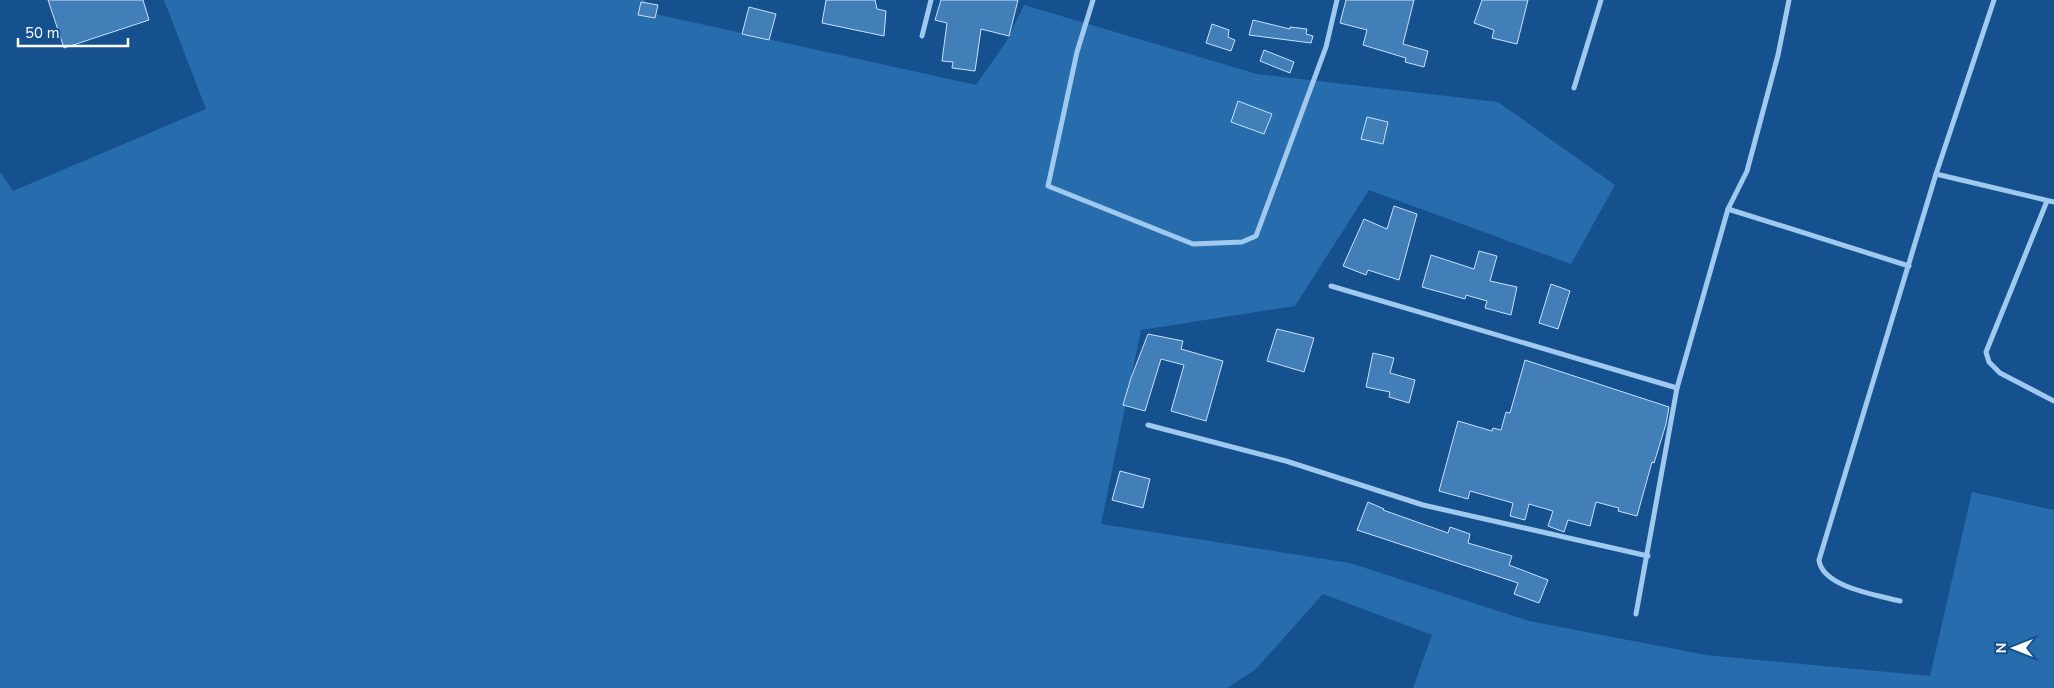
<svg xmlns="http://www.w3.org/2000/svg" width="2054" height="688" viewBox="0 0 2054 688" font-family="'Nunito Sans',sans-serif">
	<rect width="100%" height="100%" fill="#15518e"/>
	<path fill="#276cad" d="M164,0h481l1,12 330,73 30,-43 18,-37 233,69 241,28 117,83 -44,79 -202,-74 -74,116 -154,24 -40,194 249,39 179,58 177,34 224,21 42,-184 82,18v178h-641l19,-53 -109,-41 -67,75 -29,19h-1227v-516l13,19 193,-82z"/>
	<g fill="#427eb8" stroke="#c7e2fc">
		<path d="M48,0h95l6,20 -85,28z"/>
		<path d="M826,0h49l2,9 9,2 -2,25 -62,-13z"/>
		<path d="M941,0h77l-9,36 -28,-7 -6,42 -23,-3 1,-6 -11,-1 5,-38 -12,-3z"/>
		<path d="M1346,0h68l-11,44 25,7 -4,16 -19,-5 1,-4 -43,-13 4,-15 -27,-7z"/>
		<path d="M1482,0h46l-11,44 -25,-6 2,-8 -20,-7z"/>
		<path d="M641,2l17,3 -3,13 -17,-3z"/>
		<path d="M749,7l27,7 -7,26 -27,-6z"/>
		<path d="M1253,20l37,9v-2l17,2 -1,5 7,2 -2,7 -62,-8z"/>
		<path d="M1212,24l17,6 -1,7 7,3 -4,11 -25,-8z"/>
		<path d="M1264,50l30,12 -4,11 -30,-12z"/>
		<path d="M1238,101l34,13 -8,20 -33,-12z"/>
		<path d="M1367,117l21,5 -5,22 -22,-5z"/>
		<path d="M1394,206l23,8 -18,66 -31,-10 -2,5 -23,-9 21,-47 23,10z"/>
		<path d="M1479,251l18,5 -7,25 27,6 -6,28 -26,-7 2,-7 -21,-6 -1,4 -43,-12 9,-32 43,14z"/>
		<path d="M1551,284l19,7 -12,38 -19,-6z"/>
		<path d="M1277,329l37,9 -10,34 -37,-11z"/>
		<path d="M1148,334l35,7 -2,8 42,12 -17,60 -35,-10 13,-46 -23,-6 -16,52 -22,-6 8,-27z"/>
		<path d="M1373,353l21,5 -4,15 25,7 -6,23 -20,-6 1,-5 -24,-5z"/>
		<path d="M1525,360l144,47 -3,17 -12,39 -2,-1 -15,54 -19,-5 1,-3 -23,-6 -6,24 -22,-6 -4,12 -16,-6 5,-15 -24,-7 -4,16 -15,-4 3,-13 -43,-12 -2,8 -29,-8 19,-70 34,10 1,-3 8,2 5,-18 4,1z"/>
		<path d="M1120,471l30,8 -7,29 -31,-8z"/>
		<path d="M1368,502l16,7 -1,1 65,23 2,-6 20,7 -2,9 44,13 -3,9 39,15 -9,23 -25,-9 4,-11 -161,-53z"/>
	</g>
	<g fill="none" stroke-linecap="round" stroke-linejoin="round">
		<g stroke="#a0c9f0" stroke-width="5">
			<path d="M1093,0l-16,52 -29,134 145,58 49,-2 14,-6 70,-189 11,-47"/>
			<path d="M922,36l9,-36"/>
			<path d="M1574,88l27,-88"/>
			<path d="M1936,174l118,28"/>
			<path d="M2047,201l-61,151 3,10 11,11 54,28"/>
			<path d="M1728,209l181,57"/>
			<path d="M1331,286l346,102"/>
			<path d="M1148,425l138,36 137,44 225,51"/>
			<path d="M1900,601c-23,-6 -78,-14 -81,-41l117,-386 58,-174"/>
			<path d="M1636,614l41,-226 51,-179 19,-38 31,-116 11,-55"/>
		</g>
	</g>
	<g transform="translate(2014 648) rotate(270)" stroke="#15518e" stroke-width="4" paint-order="stroke">
	<path d="M0-4L9 19L0 12L-9 19Z" fill="#ffffff"/>
	<text y="-8" font-size="14" font-weight="bold" text-anchor="middle" fill="#ffffff">N</text>
	</g>
	<path d="M18 38v8h110v-8" fill="none" stroke="#ffffff" stroke-width="2.5"/>
	<text x="25" y="38" font-size="15" fill="#ffffff" stroke="#15518e" stroke-width="4" paint-order="stroke">50 m</text>
</svg>
